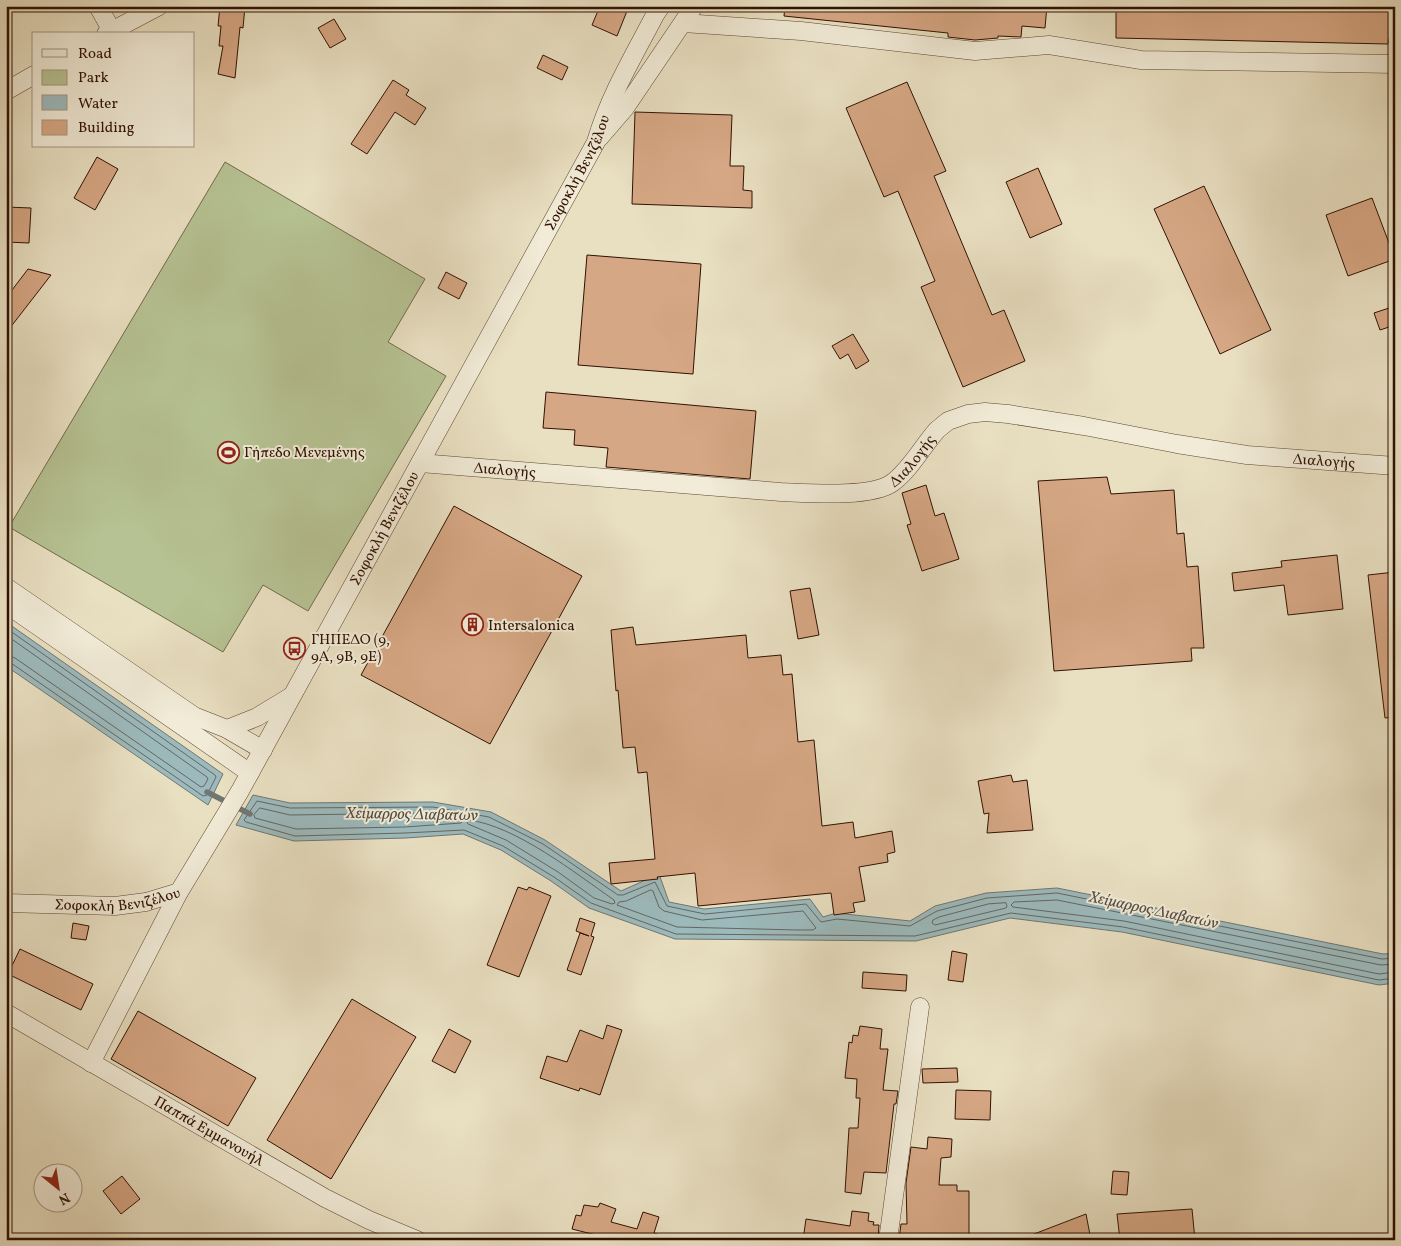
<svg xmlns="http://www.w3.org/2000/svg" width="1401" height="1246" viewBox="0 0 1401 1246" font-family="Vollkorn,serif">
	<rect width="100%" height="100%" fill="#e9e0c2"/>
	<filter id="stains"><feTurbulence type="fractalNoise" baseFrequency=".004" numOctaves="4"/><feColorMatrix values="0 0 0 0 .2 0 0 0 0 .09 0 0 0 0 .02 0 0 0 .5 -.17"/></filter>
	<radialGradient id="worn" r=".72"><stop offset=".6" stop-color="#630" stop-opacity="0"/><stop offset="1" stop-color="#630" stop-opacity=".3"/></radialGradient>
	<path fill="#b6c293" stroke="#736a4a" d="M225,162l200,117 -37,63 58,34 -138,235 -45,-26 -40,67 -214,-125z"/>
	<g fill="#9cbabd" stroke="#717672">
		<path d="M6,622l217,152 -15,31 -202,-139z"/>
		<path d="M253,795l37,8 143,-1 58,10 54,28 76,51 38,-17 10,28 35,7 106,-10 13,18 13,-4 74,8 25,-15 51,-13 71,-5 326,66 12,-1v30l-16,2 -257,-53 -112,-14 -94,23 -241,-2 -86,-31 -38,-27 -50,-31 -38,-16 -57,4 -112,3 -58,-16z"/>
	</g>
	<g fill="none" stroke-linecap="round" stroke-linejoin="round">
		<g stroke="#666660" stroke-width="1">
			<path d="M6,628l209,147 1,2 -9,18 -4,1 -192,-133 -5,-1"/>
			<path d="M6,635l201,142 1,2 -4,7 -3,1 -186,-129 -9,-3"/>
			<path d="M260,808l30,7 142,-2 30,5 1,3 -2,2 -56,4 -109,2 -41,-11 -1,-3z"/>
			<path d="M469,820c47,6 106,53 145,80l1,3 -3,1 -18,-6 -36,-26 -52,-32 -38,-16 -1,-2z"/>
			<path d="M651,890l2,1 6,16 5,4 38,9 101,-9 13,17 -3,2h-16l-120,-3 -60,-22 2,-3 7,-1z"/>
			<path d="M1006,903l1,3 -1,2 -71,17 -3,-2 1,-3 6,-3 49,-13z"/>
			<path d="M1395,958l-13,1 -325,-66 -70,5 -50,13 -27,15 -73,-7 -16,3 -15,-18 -101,10 -38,-8 -12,-24 -32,13h-5l-75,-51 -54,-27 -56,-10 -143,1 -33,-7 -13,19 2,2 49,14 110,-3 59,-3 39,16 51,31 37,26 85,31 239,2 96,-23 112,14 256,53 16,-2"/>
			<path d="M1395,964l-14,1 -324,-65 -43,2 -3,3 2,2 111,14 255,53 16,-2"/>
		</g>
		<path stroke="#717672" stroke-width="5.5" d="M207,792l43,22"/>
	</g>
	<g fill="#d6a784" stroke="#301102">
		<path d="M220,6h25l-2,22 -3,-1 -5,51 -17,-4 5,-28h-4l2,-20h-3z"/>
		<path d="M600,6h29l-12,30 -25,-11z"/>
		<path d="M785,6h262l-2,22 -23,-2 -1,11 -23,-1v2l-23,2 -27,-3v-4l-164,-17z"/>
		<path d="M1116,6h279v32h-6l-1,6 -272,-6z"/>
		<path d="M334,19l12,20 -16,9 -12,-20z"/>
		<path d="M543,55l25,12 -6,13 -25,-12z"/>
		<path d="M393,80l16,10 -3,5 20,13 -11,17 -20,-13 -28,42 -16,-10z"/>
		<path d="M907,82l39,89 -12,5 58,139 12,-5 21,51 -62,26 -42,-100 14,-6 -37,-90 -14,6 -38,-89z"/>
		<path d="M635,112l97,3 -2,51h14l-1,24 9,1v17l-120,-4z"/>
		<path d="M97,157l21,12 -23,41 -21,-12z"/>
		<path d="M1038,168l24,56 -32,14 -24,-56z"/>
		<path d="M1204,186l67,144 -51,24 -66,-145z"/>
		<path d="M1372,198l23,61 -47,17 -22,-61z"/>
		<path d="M6,207l25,1 -2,35 -23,-1z"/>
		<path d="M587,255l114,9 -8,110 -115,-9z"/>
		<path d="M28,269l23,6 -45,58v-35z"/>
		<path d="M446,272l21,11 -8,16 -21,-11z"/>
		<path d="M1395,306v19l-15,5 -6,-17z"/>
		<path d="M853,334l16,27 -13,8 -8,-15 -8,5 -8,-13z"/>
		<path d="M546,392l210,19 -6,68 -144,-12 2,-19 -34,-3 1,-15 -32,-2z"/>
		<path d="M1107,477l4,17 63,-4 3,44 7,-1 3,34 11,-1 6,82h-13l1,13 -138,10 -16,-190z"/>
		<path d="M926,485l9,31 9,-3 15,46 -37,12 -15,-46 4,-1 -9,-31z"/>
		<path d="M454,506l128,70 -92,168 -129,-69z"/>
		<path d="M1337,555l6,54 -55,6 -4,-30 -50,6 -2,-18 50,-6 -1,-6z"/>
		<path d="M1395,572v145l-10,1 -17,-143z"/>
		<path d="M810,588l9,47 -21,4 -8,-48z"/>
		<path d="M633,627l3,18 110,-10 2,23 33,-3 2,20 9,-1 6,68 16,-2 8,86 31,-4 2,16 37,-7 3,21 -8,2 1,8 -29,5 6,34 -12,2 2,9 -21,3 -3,-22 -133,13 -3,-33 -38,4 1,2 -47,5 -2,-21 46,-4 -8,-87 -9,1 -3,-26 -12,1 -5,-58 -2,1 -5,-61z"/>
		<path d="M1011,775l2,7 14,-2 6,50 -46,3 2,-20 -5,1 -6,-33z"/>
		<path d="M518,887l9,3 2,-3 22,9 -32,81 -32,-12z"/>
		<path d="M580,918l15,5 -4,13 3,1 -13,38 -14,-5 13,-37 9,3 -13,-5z"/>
		<path d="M73,923l16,3 -3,14 -15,-2z"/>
		<path d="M20,949l73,35 -12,26 -73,-36z"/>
		<path d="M952,951l15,3 -4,28 -15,-2z"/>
		<path d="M863,972l44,3 -1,16 -44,-3z"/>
		<path d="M352,999l64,38 -85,142 -64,-39z"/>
		<path d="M138,1011l118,67 -28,48 -117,-67z"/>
		<path d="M607,1025l15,5 -22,65 -20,-7 -1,3 -39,-13 7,-22 20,6 13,-32 23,9z"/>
		<path d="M860,1026l22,3 -2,20h8l-5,41 15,1 -2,13h-2l-8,69 -22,-1 -3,22 -16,-2 4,-64h9l2,-30h-4l1,-19 -12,-1 4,-36 3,1 1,-8 5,1z"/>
		<path d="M449,1029l22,12 -16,32 -23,-12z"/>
		<path d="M957,1068l1,14 -35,1 -1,-14z"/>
		<path d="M956,1090l35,1 -1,29 -35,-1z"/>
		<path d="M928,1137l24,2 -1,18 -10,1 -2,27h18v6h12v49h-70l2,-16h6l-1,-41 5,-36 16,2z"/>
		<path d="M1113,1171l16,1 -2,23 -16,-1z"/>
		<path d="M122,1176l18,23 -19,15 -18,-23z"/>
		<path d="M600,1203l16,6 -5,13 26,7 6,-17 16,5 -5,16 6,2v5h-66l2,-5 -24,-6 4,-14 5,1 3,-11 14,2z"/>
		<path d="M1192,1209l3,31h-75l-3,-26z"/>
		<path d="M852,1211l17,2 -1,8 6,1 -1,3h6l-1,15h-75l3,-21 44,7z"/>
		<path d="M1086,1214l5,26h-70v-1z"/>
	</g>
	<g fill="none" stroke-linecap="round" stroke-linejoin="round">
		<defs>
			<g id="minor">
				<path d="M98,6l14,25"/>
				<path d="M683,23l118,8 174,20 74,-6 92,15 254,4"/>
				<path d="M106,34l53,-28"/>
				<path d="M6,91l28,-16"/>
				<path d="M599,138l26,-30 69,-102"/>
				<path id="s1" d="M420,463l361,29c26,1 90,6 111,-9 18,-13 30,-36 45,-53l11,-9 20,-7 17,-2 23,2 76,12 93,18 70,11 148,11"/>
				<path d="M6,587l188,129 33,13 36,21"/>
				<path d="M6,604l244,169"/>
				<path d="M227,729l30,-12 33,-20"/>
				<path id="s2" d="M6,903l109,3 31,-4 33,-10"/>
				<path id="s3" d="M6,1013l319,185 44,22 48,20"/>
				<path id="s4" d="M91,1063l88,-171 61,-101 356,-649c13,-45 37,-85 59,-127l6,-9"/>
				<path d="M888,1240l32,-233"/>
			</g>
		</defs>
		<use href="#minor" stroke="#5e4532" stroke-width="19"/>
		<use href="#minor" stroke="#f1ebd7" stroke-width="18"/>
	</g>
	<defs>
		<symbol id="stadium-ring" viewBox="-11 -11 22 22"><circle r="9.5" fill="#f1ebd7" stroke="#8f2418" stroke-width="1.5"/><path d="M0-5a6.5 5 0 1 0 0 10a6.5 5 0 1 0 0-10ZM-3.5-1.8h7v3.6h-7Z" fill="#8f2418"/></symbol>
		<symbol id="building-ring" viewBox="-11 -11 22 22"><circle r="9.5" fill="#f1ebd7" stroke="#8f2418" stroke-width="1.5"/><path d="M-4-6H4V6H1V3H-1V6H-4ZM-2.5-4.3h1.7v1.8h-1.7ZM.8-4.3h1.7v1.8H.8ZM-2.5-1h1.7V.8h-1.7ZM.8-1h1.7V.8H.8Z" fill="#8f2418"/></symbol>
		<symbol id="bus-ring" viewBox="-11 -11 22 22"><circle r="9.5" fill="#f1ebd7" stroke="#8f2418" stroke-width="1.5"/><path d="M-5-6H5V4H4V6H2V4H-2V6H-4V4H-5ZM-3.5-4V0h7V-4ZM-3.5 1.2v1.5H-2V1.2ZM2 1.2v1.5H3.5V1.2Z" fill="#8f2418"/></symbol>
	</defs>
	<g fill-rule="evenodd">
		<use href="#stadium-ring" x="216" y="440" width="25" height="25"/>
		<use href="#building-ring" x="460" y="612" width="25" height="25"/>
		<use href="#bus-ring" x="282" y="636" width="25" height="25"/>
	</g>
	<g text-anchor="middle" stroke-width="4" stroke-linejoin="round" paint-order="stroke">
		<g font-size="15" fill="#301102" stroke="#f1ebd7">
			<text dy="5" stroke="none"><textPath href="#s4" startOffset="1015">Σοφοκλή Βενιζέλου</textPath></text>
			<text dy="5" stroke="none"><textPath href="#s1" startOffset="505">Διαλογής</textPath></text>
			<text dy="5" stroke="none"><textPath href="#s1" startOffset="940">Διαλογής</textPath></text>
			<text dy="5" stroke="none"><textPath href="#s1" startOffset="85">Διαλογής</textPath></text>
			<text dy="5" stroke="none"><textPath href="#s4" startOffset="610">Σοφοκλή Βενιζέλου</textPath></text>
			<text dy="5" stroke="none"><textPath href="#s2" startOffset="112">Σοφοκλή Βενιζέλου</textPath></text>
			<text dy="5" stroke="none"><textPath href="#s3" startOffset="235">Παππά Εμμανουήλ</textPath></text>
		</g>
		<g font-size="15" fill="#301102" stroke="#f1ebd7" text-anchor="start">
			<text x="244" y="457">Γήπεδο Μενεμένης</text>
			<text x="488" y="630">Intersalonica</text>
			<text x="311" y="644">ΓΗΠΕΔΟ (9,<tspan x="311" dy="17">9Α, 9Β, 9Ε)</tspan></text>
		</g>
		<g font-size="16" font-style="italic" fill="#564c43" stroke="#f1ebd7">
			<text transform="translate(412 813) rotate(1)" y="6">Χείμαρρος Διαβατών</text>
			<text transform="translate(1154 909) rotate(12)" y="6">Χείμαρρος Διαβατών</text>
		</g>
	</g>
	<rect width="1401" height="1246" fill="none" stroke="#e9e0c2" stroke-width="25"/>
	<rect x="8" y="8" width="1386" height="1231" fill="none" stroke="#301102" stroke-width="2.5"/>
	<rect x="12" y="12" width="1376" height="1221" fill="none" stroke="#301102"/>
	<rect x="32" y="32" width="162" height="115" fill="#f1ebd7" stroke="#a49482"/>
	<rect x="42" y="49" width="25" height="8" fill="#f1ebd7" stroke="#a49482"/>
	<text x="78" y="58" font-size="15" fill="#301102">Road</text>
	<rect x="42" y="70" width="25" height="15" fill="#b6c293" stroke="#a49482"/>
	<text x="78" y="82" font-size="15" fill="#301102">Park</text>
	<rect x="42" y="95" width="25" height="15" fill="#9cbabd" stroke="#a49482"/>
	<text x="78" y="108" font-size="15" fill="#301102">Water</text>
	<rect x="42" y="120" width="25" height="15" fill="#d6a784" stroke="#a49482"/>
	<text x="78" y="132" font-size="15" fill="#301102">Building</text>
	<g transform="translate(58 1188) rotate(150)"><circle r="24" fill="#f1ebd7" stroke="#a49482"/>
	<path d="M0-4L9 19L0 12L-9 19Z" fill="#8f2418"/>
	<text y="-8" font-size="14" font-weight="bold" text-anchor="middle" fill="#301102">N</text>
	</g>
	<rect width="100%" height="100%" filter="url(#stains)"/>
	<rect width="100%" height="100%" fill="url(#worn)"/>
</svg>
